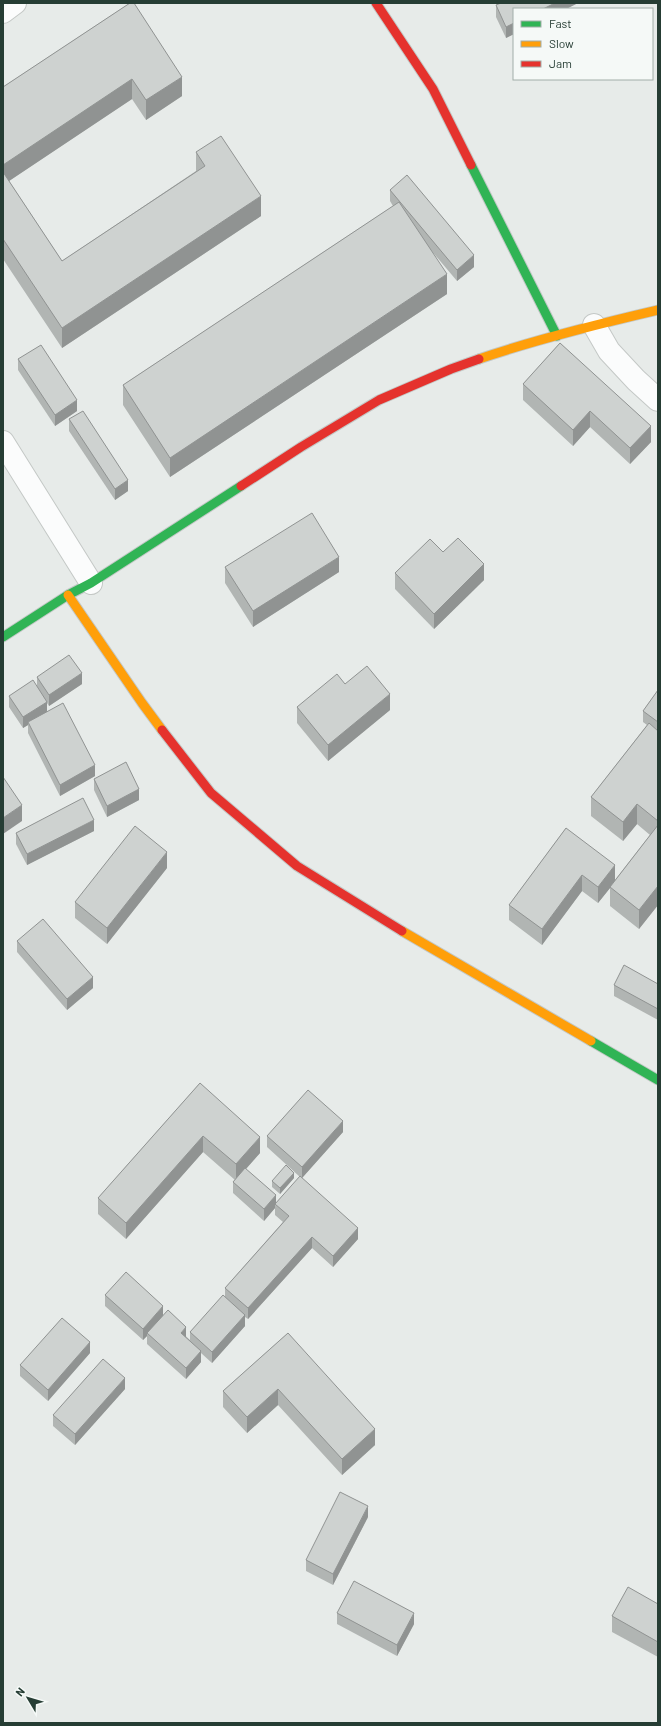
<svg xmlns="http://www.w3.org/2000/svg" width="661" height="1726" viewBox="0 0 661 1726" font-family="Barlow,sans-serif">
	<rect width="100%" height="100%" fill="#e7ebe9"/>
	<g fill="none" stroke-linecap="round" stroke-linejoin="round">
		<defs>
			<g id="street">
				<path d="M3,12l12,-9"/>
				<path d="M594,325l15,26 27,29 22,20"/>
				<path d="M3,442l88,141"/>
			</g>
			<g id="fast">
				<path d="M471,165l86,171"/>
				<path d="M3,637l65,-42 23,-12 150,-97"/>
				<path d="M591,1041l67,39"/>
			</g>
			<g id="slow">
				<path d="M479,359c58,-20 119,-35 179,-49"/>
				<path d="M68,595l74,108 20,27"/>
				<path d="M402,931l189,110"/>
			</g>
			<g id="jam">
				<path d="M376,3l57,86 38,76"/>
				<path d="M241,486l60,-39 78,-47 72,-31 28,-10"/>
				<path d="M162,730l49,63 86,73 105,65"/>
			</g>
		</defs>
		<use href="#street" stroke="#c4c8c6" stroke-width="24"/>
		<use href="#fast" stroke="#c3c8c6" stroke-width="11"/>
		<use href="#slow" stroke="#c3c8c6" stroke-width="11"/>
		<use href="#jam" stroke="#c3c8c6" stroke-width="11"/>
		<use href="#street" stroke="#fbfcfc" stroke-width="22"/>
		<use href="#fast" stroke="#30b455" stroke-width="9"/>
		<use href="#slow" stroke="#ff9f0a" stroke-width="9"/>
		<use href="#jam" stroke="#e5322d" stroke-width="9"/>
	</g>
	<g fill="#b1b5b3">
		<path d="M130,3l52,93 -36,24 -14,-21 -123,82 53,80 134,-90v-19l65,64 -199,132 -59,-89v-172z"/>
		<path d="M578,3l-12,6h-52v25l-8,4 -10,-21v-12z"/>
		<path d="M390,190l84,77 -17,14 -27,-32 17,45 -277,183 -47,-72v-20l270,-179 -3,-5z"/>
		<path d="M560,343l91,99 -21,22 -40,-37 -17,19 -50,-46v-16z"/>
		<path d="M18,359l59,52 -22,15 -37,-56z"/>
		<path d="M69,419l59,72 -13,9 -46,-69z"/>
		<path d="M443,552l41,28 -50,49 -39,-40v-16z"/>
		<path d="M225,567l114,5 -86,55 -28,-44z"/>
		<path d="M37,677l45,7 -33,22 -2,-3v9l48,64 -35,20 -32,-63v-8l-5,3 -14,-21v-11l28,-10z"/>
		<path d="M345,684l45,26 -62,51 -31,-38v-16z"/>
		<path d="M658,690v215l-19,24 -29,-23v-18l-12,15 -16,-12 -40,54 -33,-25v-15l57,-77 49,52 35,-45 -13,-11 -14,17 -32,-25v-19l56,-72 -4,-3v-11z"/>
		<path d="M94,779l45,21 -32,17 -13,-27z"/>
		<path d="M94,831l-67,34 -11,-21v-11z"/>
		<path d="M167,868l-60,76 -32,-26v-16z"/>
		<path d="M17,941l76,47 -26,22 -50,-58z"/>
		<path d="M658,984v36l-44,-24v-11z"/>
		<path d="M200,1083l60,70 -14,16 30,34 24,-26 -33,-30v-11l76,-4 -41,46 56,61 -25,28 -21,-19 -64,71 -3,-2v9l-33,37 -11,-10v9l-15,17 -39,-35v-8l-4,4 -38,-34v-11l58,20 27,25v-8l35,-35v-9l58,-66 -8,-7v-7l-11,13 -31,-28v-11l2,-2 -32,-28 -77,87 -28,-25v-16z"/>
		<path d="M294,1178l-14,16 -8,-7v-6z"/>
		<path d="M288,1333l87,112 -33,30 -64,-70 -31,28 -24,-26v-16z"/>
		<path d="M90,1353l-42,48 -28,-25v-11z"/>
		<path d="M125,1389l-50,56 -22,-19v-11z"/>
		<path d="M368,1517l-35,68 -27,-14v-11z"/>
		<path d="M658,1604v53l-46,-25v-16z"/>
		<path d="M337,1613l77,11 -17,32 -60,-32z"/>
	</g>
	<g fill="#909392">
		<path d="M555,3h23l-12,6h-23z"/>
		<path d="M514,23v11l-8,4v-11z"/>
		<path d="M182,77v19l-36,24v-20z"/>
		<path d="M132,79v20l-129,86v-20z"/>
		<path d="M261,196v20l-199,132v-20z"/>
		<path d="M474,255v12l-17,14v-11z"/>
		<path d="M447,274v20l-277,183v-19z"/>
		<path d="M77,400v11l-22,15v-11z"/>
		<path d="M590,411v16l-17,19v-16z"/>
		<path d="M651,426v16l-21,22v-16z"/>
		<path d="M128,480v11l-13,9v-11z"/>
		<path d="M339,557v15l-86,55v-16z"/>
		<path d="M484,564v16l-50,49v-15z"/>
		<path d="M82,673v11l-33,22v-11z"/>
		<path d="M390,694v16l-62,51v-16z"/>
		<path d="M47,702v11l-19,9v3l-5,3v-11z"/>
		<path d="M95,765v11l-35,20v-11z"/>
		<path d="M139,789v11l-32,17v-11z"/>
		<path d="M637,804v20l-14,17v-19z"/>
		<path d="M22,805v16l-19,13v-16z"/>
		<path d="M94,820v11l-67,34v-11z"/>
		<path d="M167,852v16l-60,76v-16z"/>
		<path d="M615,865v16l-5,6v1l-12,15v-16z"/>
		<path d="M582,875v16l-40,54v-16z"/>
		<path d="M658,886v19l-19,24v-19z"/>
		<path d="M93,977v11l-26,22v-11z"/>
		<path d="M343,1121v11l-41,46v-11z"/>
		<path d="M203,1136v16l-77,87v-16z"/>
		<path d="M260,1137v16l-24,27v-16z"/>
		<path d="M294,1173v5l-14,16v-6z"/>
		<path d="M276,1195v10l-1,-1v4l-11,13v-12z"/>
		<path d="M358,1228v11l-25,28v-11z"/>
		<path d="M312,1237v11l-64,71v-11z"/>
		<path d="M163,1306v11l-16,16v3l-4,4v-11z"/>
		<path d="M245,1315v11l-33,37v-11z"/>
		<path d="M186,1327v11l-5,-5z"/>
		<path d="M90,1342v11l-42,48v-11z"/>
		<path d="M201,1351v11l-15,17v-11z"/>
		<path d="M125,1378v11l-50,56v-11z"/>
		<path d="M278,1389v16l-31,28v-16z"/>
		<path d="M375,1429v16l-33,30v-16z"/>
		<path d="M368,1506v11l-35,68v-11z"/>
		<path d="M414,1613v11l-17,32v-11z"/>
	</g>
	<g fill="#ced2d0" stroke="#909392">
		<path d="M130,3h4l48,74 -36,23 -14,-21 -129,86v-78z"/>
		<path d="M501,3h54l-12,6h-29v14l-8,4 -10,-22z"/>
		<path d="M221,136l40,60 -199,132 -59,-89v-67l59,89 143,-95 -9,-14z"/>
		<path d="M407,175l67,80 -17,15 -67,-80z"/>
		<path d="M399,202l48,72 -277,184 -47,-73z"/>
		<path d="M560,343l91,83 -21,22 -40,-37 -17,19 -50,-46z"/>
		<path d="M41,345l36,55 -22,15 -37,-56z"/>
		<path d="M83,411l45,69 -13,9 -46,-70z"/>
		<path d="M312,513l27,44 -86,54 -28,-44z"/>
		<path d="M458,538l26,26 -50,50 -39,-41 35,-34 13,13z"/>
		<path d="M69,655l13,18 -33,22 -12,-18z"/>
		<path d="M367,666l23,28 -62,51 -31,-38 40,-33 8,10z"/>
		<path d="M33,680l14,22 -24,15 -14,-21z"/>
		<path d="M658,690v32l-15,-11z"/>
		<path d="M63,703l32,62 -35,20 -32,-63z"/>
		<path d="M649,723l9,8v90l-21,-17 -14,18 -32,-25z"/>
		<path d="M126,762l13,27 -32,17 -13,-27z"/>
		<path d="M3,777l19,28 -19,13z"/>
		<path d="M83,798l11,22 -67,34 -11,-21z"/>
		<path d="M658,825v61l-19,24 -29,-23z"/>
		<path d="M135,826l32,26 -60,76 -32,-26z"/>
		<path d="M566,828l49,37 -17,22 -16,-12 -40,54 -33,-24z"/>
		<path d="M43,919l50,58 -26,22 -50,-58z"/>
		<path d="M624,965l34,19v25l-44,-24z"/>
		<path d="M200,1083l60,54 -24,27 -33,-28 -77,87 -28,-25z"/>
		<path d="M308,1090l35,31 -41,46 -35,-31z"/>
		<path d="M286,1165l8,8 -14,15 -8,-7z"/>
		<path d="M245,1168l31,27 -12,14 -31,-27z"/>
		<path d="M300,1176l58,52 -25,28 -21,-19 -64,71 -23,-20 64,-72 -14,-12z"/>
		<path d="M126,1272l37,34 -20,23 -38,-34z"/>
		<path d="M223,1295l22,20 -33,37 -22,-20z"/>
		<path d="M168,1310l18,17 -5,6 20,18 -15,17 -39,-35z"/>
		<path d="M62,1318l28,24 -42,48 -28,-25z"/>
		<path d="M288,1333l87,96 -33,30 -64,-70 -31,28 -24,-26z"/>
		<path d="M103,1359l22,19 -50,56 -22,-19z"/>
		<path d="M340,1492l28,14 -35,68 -27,-14z"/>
		<path d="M354,1581l60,32 -17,32 -60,-32z"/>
		<path d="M628,1587l30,17v38l-46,-26z"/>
	</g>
	<rect width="661" height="1726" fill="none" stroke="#263d34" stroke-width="8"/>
	<rect x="513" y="8" width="140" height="72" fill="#f5f9f7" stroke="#a2aea9"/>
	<rect x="521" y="21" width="20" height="6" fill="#30b455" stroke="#a2aea9"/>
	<text x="549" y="28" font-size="12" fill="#263d34">Fast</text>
	<rect x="521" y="41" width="20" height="6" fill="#ff9f0a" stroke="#a2aea9"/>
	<text x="549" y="48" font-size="12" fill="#263d34">Slow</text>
	<rect x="521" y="61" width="20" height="6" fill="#e5322d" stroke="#a2aea9"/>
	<text x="549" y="68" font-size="12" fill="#263d34">Jam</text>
	<g transform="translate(28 1698) rotate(308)" stroke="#f5f9f7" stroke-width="3" paint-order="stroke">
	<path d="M0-3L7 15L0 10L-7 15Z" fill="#263d34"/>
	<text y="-6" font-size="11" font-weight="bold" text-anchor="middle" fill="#263d34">N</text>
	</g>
</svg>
